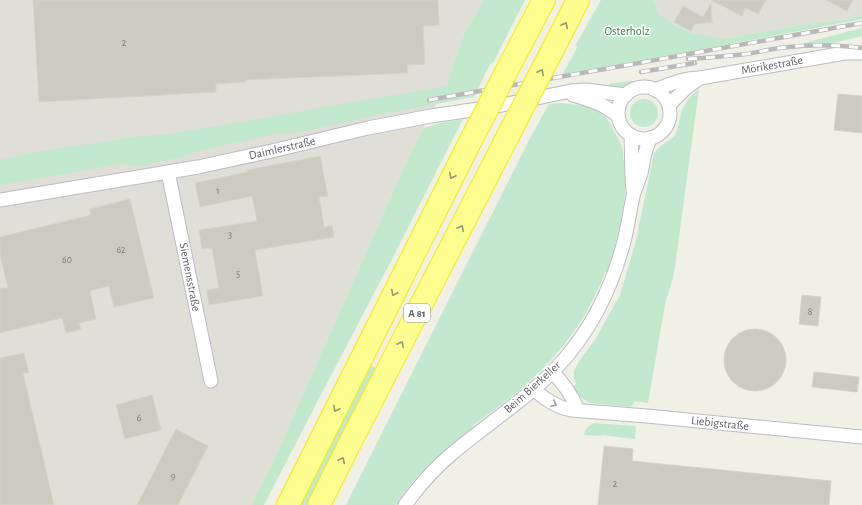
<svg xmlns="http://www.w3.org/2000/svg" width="862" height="505" viewBox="0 0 862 505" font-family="'Alegreya Sans',sans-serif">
	<rect width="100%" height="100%" fill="#f0f0e6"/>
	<g fill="#dfdfd8">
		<path d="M0,0h484l-20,33 -18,53 -9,17 -14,25 -23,48 -128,288 -21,41h-251z"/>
		<path d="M654,0h208v16l-19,4 -42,5 -76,14 -34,-6 -18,-9 -14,-10z"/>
	</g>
	<g fill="#c2e8cd">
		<path d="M484,0h41l-32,63 -3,1 -16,33 -103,19 -69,16 -26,2 -78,17 -16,6 -29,6 -18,3 -6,-1 -5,-2 -6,1 -70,13 -48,8v-25l4,-1 32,-7 98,-15 34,-3 41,-7 12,-1 69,-13 112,-19 44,-8 18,-53z"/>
		<path d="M601,0h53l5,14 14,10 18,9 34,6 76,-14 42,-5 19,-4v3l-158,30 -135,24v1l-7,1 16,-29h-3z"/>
		<path d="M862,28v8l-29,7 -36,2z"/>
		<path d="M635,81v2c-11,4 -15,6 -26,6l1,-6z"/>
		<path d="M699,89l-25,185 -9,30 -17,99 -13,-2 -4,6 -40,-4c-8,-3 -13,-8 -19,-15l4,-4 -2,-6v-7l5,-10 16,-21 25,-45 15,-51 19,-90c5,-9 15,-12 21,-19 3,-5 4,-12 5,-18 3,-12 9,-21 19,-28z"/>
		<circle cx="644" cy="113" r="14"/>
		<path d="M561,103c16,2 35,2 46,16 4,4 5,10 8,14 6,11 9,13 8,26l5,1c-2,38 -8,76 -21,112h-2c-12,34 -33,66 -58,92 -22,24 -49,43 -75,62l1,2c-31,22 -57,45 -77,77h-50l184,-367 19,-34z"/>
		<path d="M463,119l-71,140 -78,149 -50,97h-13l21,-41 128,-288 23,-48 18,-5z"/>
		<path d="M371,366l5,2 -69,137h-7z"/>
		<path d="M594,423l42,3 -1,13 -34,-4v1l-17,-1c1,-6 4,-9 10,-12z"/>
	</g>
	<g fill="#cbcbc2" stroke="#d5d4c4">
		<path d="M33,0h405l1,25 -16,1 2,38 -18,1 1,8 -163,7v2l-29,2v8l-177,10z"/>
		<path d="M711,0h55l-8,14 -13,-6 -3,8z"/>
		<path d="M826,0h27l-6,11z"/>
		<path d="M711,3l1,19h2l-19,2 -4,7 -17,-9 9,-16 20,11z"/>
		<path d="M838,94l24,2v37l-28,-3z"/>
		<path d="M320,156l8,40 -9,1 5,30 8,-1 2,11 -79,13 8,46 -54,9 -2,-15 12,-2 -7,-40 -10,1 -3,-19 58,-9 -5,-25 -52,11 -5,-24 53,-11 -1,-2z"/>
		<path d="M130,199l24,99 -40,9 -5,-21 -19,5 6,28 -17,4 2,6 -15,4 -4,-15 -62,15v-45h8l-8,-33v-18l91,-22 -1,-6z"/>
		<path d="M802,295l19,2 -3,29 -19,-2z"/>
		<circle cx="755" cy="360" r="31"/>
		<path d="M24,353l5,20h-6l31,132h-54v-147z"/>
		<path d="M814,372l45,5 -2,15 -45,-5z"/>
		<path d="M152,395l9,35 -36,9 -9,-34z"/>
		<path d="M176,429l32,17 -30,59h-41z"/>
		<path d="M604,446l29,3 -1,12 199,20 -2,24h-231z"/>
	</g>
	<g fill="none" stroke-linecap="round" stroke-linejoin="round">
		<defs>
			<g id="street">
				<circle cx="644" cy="113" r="26"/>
				<path d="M655,90c15,-6 28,-12 45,-12l145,-25h17"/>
				<path d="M573,95c20,6 29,8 45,21"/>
				<path d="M669,105l17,-17 14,-10"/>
				<path d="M631,135c1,19 0,37 2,55"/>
				<path d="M168,172l43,209"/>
				<path d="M0,200l198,-33 74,-16 96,-23 63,-12 61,-9 79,-16 15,-1 40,5"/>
				<path d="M552,372c12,11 20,24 26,38"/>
				<path d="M533,389c12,10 23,18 38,21l76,6 215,21"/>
				<path d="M405,505c14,-19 30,-38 49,-53 38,-32 81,-58 113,-96 25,-30 43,-66 54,-104 6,-18 8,-37 12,-56 2,-8 6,-15 8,-23 1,-5 2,-10 3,-15 1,-7 4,-13 6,-20"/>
			</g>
			<g id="highway">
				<path d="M552,51l26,-51"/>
				<path d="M513,59l31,-59"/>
				<path d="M288,505l182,-363"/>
				<path d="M319,505l30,-60 161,-313"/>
			</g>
		</defs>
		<use href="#street" stroke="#bbbcc2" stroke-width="15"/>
		<use href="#highway" stroke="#f6ed00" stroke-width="24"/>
		<use href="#street" stroke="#fff" stroke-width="13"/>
		<use href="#highway" stroke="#fcfe8f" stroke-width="22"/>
		<defs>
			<g id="rail">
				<path d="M688,59c20,-1 39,-3 58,-5 14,-2 28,-6 43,-7 24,-3 49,-2 73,1"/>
				<path d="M641,72l54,-9"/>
				<path d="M429,100l204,-36 229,-41"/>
			</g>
		</defs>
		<use href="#rail" stroke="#b9b9ba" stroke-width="4.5"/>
		<use href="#rail" stroke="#fff" stroke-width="3" stroke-dasharray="9" stroke-linecap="butt"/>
		<defs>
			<g id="highway-bridge">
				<path d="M510,132l42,-81"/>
				<path d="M470,142l43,-83"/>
			</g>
		</defs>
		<use href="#highway-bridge" stroke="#f6ed00" stroke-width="24" stroke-linecap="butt"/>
		<use href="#highway-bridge" stroke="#fcfe8f" stroke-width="22"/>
	</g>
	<defs><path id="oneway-chevron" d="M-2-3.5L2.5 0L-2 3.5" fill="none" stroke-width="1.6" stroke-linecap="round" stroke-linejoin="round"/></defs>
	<g stroke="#959775">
		<use href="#oneway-chevron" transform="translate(565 25) rotate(-63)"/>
		<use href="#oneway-chevron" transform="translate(541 72) rotate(-63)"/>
		<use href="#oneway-chevron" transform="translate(452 176) rotate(117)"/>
		<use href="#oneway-chevron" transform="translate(461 228) rotate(-63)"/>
		<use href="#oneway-chevron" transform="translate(394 293) rotate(117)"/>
		<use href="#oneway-chevron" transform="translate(401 344) rotate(-63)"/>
		<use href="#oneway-chevron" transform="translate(336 409) rotate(117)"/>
		<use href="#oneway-chevron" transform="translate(342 460) rotate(-64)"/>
	</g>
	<use stroke="#9e9fa4" href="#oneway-chevron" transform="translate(554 404) rotate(27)"/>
	<g text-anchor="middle" stroke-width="3" stroke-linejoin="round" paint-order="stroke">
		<g font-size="10" fill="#797a7e">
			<text x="124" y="46">2</text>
			<text x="218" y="194">1</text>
			<text x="230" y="238">3</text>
			<text x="121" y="253">62</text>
			<text x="67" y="263">60</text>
			<text x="238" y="277">5</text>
			<text x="810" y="315">8</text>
			<text x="139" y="421">6</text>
			<text x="173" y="479">9</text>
			<text x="615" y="487">2</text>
		</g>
		<rect fill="#fff" stroke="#8e8f95" stroke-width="1" x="404" y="304" width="26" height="18" rx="3"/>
		<g font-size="11" font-weight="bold" fill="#5e5f67">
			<text x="417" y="317">A 81</text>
		</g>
		<g font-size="12" fill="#32814c" stroke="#fff">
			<text x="627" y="35">Osterholz</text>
		</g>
		<g font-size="12" fill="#5e5f67" stroke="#fff">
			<text transform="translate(772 65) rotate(-10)" y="4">Mörikestraße</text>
			<text transform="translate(282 148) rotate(-13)" y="4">Daimlerstraße</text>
			<text transform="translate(190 277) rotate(79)" y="4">Siemensstraße</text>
			<text transform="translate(532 387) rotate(-42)" y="4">Beim Bierkeller</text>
			<text transform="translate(720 423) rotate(6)" y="4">Liebigstraße</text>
		</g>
	</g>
</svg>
